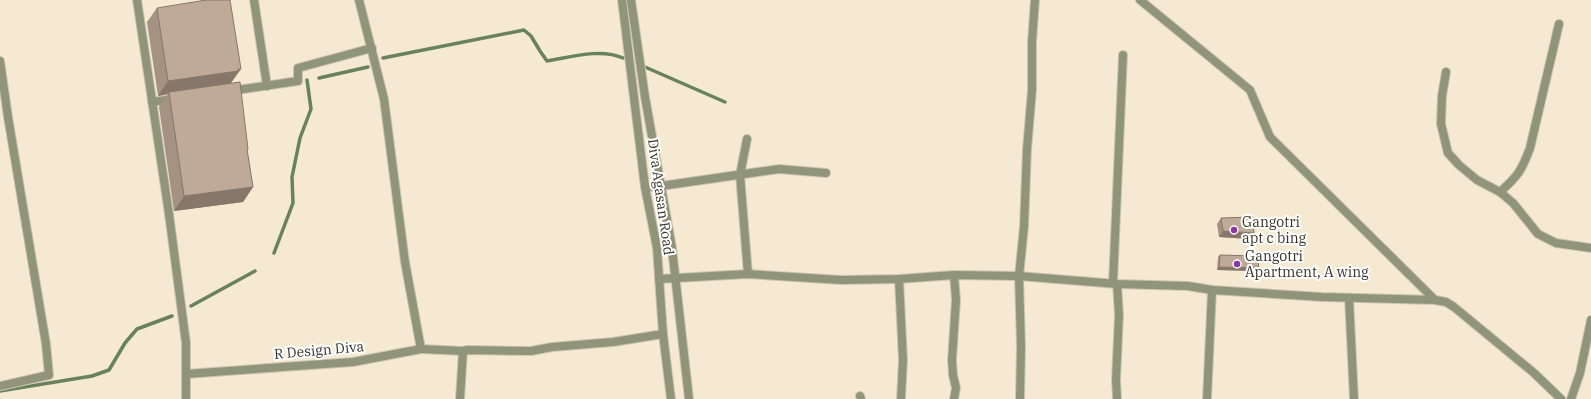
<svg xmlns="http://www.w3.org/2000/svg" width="1591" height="399" viewBox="0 0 1591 399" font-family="'IBM Plex Serif',serif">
	<rect width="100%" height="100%" fill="#f5ead1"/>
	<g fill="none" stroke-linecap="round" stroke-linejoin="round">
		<g stroke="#67825c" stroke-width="3.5">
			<path d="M383,58l141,-28 7,6 9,15 7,10c24,-4 54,-13 76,-3"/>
			<path d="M645,67l80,35"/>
			<path d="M319,78l49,-11"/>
			<path d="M274,253l19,-50 -1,-26 8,-39 11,-29 -4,-29"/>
			<path d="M191,306l64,-35"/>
			<path d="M0,391l92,-15 17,-6 16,-27 12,-14 35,-13"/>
		</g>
		<defs>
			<g id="minor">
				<path d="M254,0l13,86"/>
				<path d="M1140,0l110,90 20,47 165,163"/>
				<path d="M0,61l8,56 38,227 3,31 -49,11"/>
				<path d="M1446,72l-4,24 -1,28 7,29 11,12 18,15 23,12 13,11 25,31 18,9 35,5"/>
				<path d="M230,91l68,-10v-13l74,-20"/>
				<path d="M152,102l21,-3"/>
				<path d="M747,139l-7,36 8,99"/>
				<path d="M645,187l16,-1 118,-17 47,4"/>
				<path d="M1500,192c18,-16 22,-22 30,-44l29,-124"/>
				<path d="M954,275l2,25 -4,60 1,15 3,13 -2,11"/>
				<path d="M659,279l89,-5 93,6 58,-1 55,-4 65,1 98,8 71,2 24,4 110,7 113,3 11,2 8,5 80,66 27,26"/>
				<path d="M899,279l4,81 -2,39"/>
				<path d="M1113,283l10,-228"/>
				<path d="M1117,284l2,31 -3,64 1,20"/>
				<path d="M1349,298l5,101"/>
				<path d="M421,349l42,2 4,-1 64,1 21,-4 61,-5 50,-8"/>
				<path d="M186,374l167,-12 68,-13 -16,-87 -21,-163 -25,-99"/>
				<path d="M860,396l1,3"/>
				<path d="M460,399l3,-48"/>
				<path d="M1020,399l1,-53 -2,-70 5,-49 3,-78 5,-59v-48l3,-42"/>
				<path d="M1207,399l5,-109"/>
				<path d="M1571,399l9,-26 11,-53"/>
			</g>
			<g id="tertiary">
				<path d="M137,0l32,214 17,129v56"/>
				<path d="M622,0l23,187 12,61 6,86 8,65"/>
				<path d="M631,0l14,97 27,151 17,151"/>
			</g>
		</defs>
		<use href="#minor" stroke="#cfc5af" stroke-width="10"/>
		<use href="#tertiary" stroke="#cfc5af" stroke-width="10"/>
		<use href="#minor" stroke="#90947a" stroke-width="8"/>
		<use href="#tertiary" stroke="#90947a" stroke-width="8"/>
	</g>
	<g fill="#a49283">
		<path d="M157,8l74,75 16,67 6,37 -10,15 -69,9 -15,-104 9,-13 -10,2 -11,-74z"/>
		<path d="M1221,218l29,21 -31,-2 -2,-13z"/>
		<path d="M1220,255l39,13 -2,3 -40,-1 1,-13z"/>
	</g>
	<g fill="#86776a">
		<path d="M241,69l-10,14 -62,9 -1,2 -10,2 10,-15z"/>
		<path d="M253,187l-10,15 -69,9 10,-15z"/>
		<path d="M1223,231l31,2 -4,6 -31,-2z"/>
		<path d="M1219,267l40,1 -2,3 -40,-1z"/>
	</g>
	<g fill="#bfaa98" stroke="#86776a">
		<path d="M206,0h24l11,69h-3v2l-70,10 -11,-73z"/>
		<path d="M240,82l8,67h-1l6,38 -69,9 -15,-104z"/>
		<path d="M1253,217l1,16 -31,-2 -2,-13z"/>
		<path d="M1220,255l37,1 2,12 -40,-1z"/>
	</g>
	<g fill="#8e37a3" stroke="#fff" stroke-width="1.5">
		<circle cx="1234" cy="230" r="4"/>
		<circle cx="1237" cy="264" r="4"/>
	</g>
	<g text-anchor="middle" stroke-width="4" stroke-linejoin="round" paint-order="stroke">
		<g font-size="14" fill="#373329" stroke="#fff">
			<text transform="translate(661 197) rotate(82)" y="5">Diva Agasan Road</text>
			<text transform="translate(319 350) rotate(-5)" y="5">R Design Diva</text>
		</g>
		<g font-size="14" fill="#373329" stroke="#fff" text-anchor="start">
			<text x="1242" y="227">Gangotri<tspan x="1242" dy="16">apt c bing</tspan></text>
			<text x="1245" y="261">Gangotri<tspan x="1245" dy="16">Apartment, A wing</tspan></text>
		</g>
	</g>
</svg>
